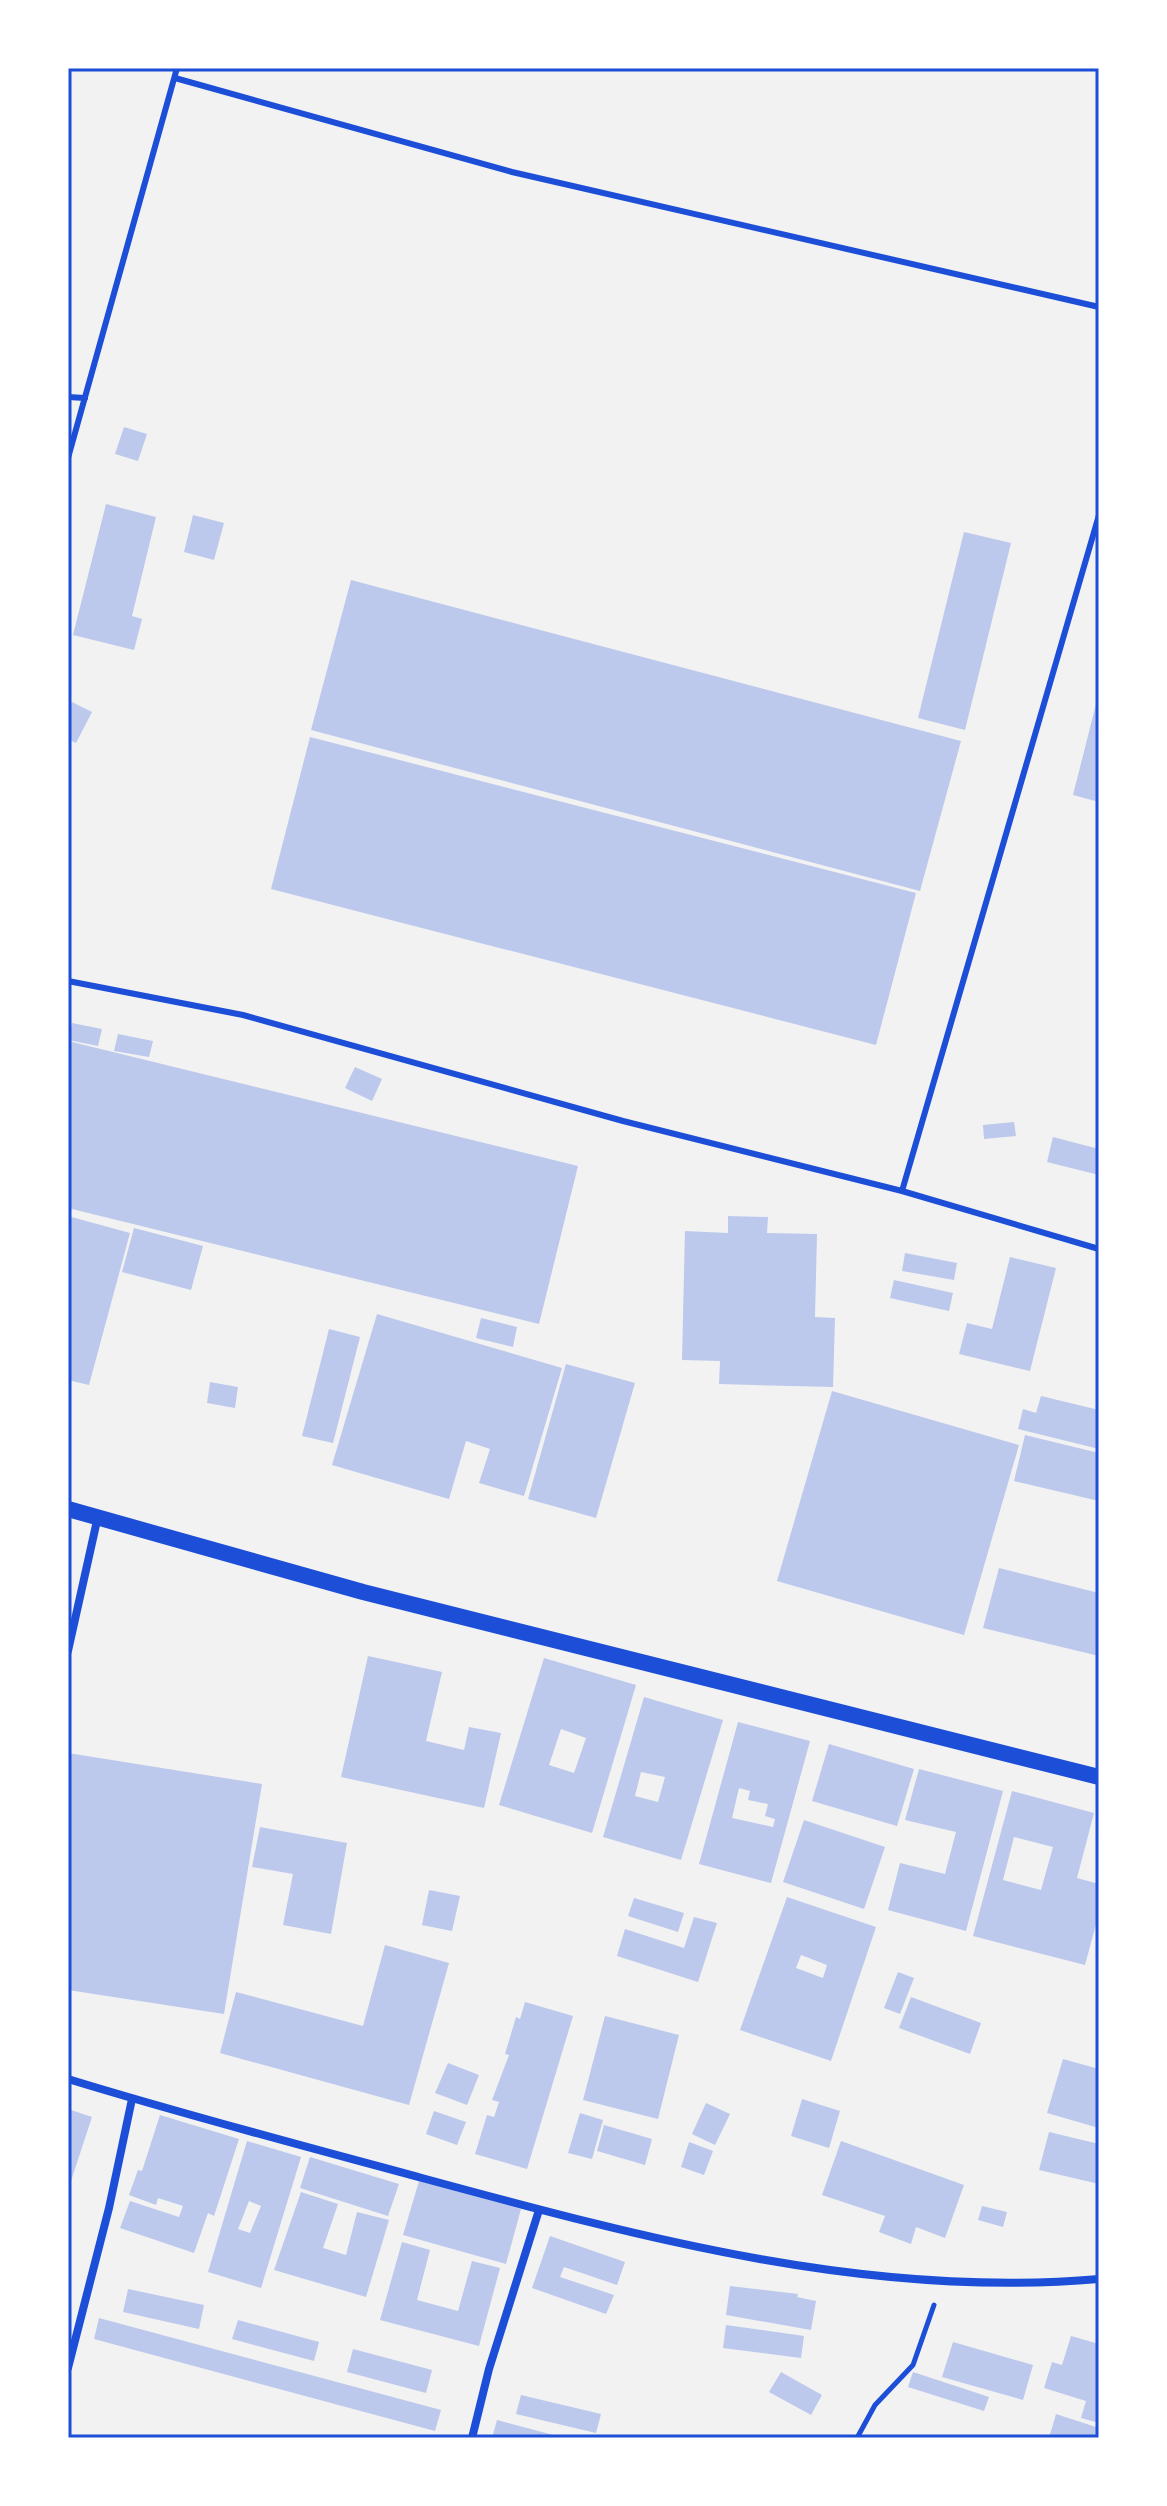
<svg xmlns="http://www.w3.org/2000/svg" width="1167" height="2506" viewBox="0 0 1167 2506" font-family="'Archivo Narrow',sans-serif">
	<rect width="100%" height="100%" fill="#f2f2f2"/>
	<g fill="#bdc9ec" fill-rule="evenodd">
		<path d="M124,427l23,7 -9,27 -23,-7z"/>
		<path d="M106,504l50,13 -24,99 10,3 -8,31 -61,-15z"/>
		<path d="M193,515l31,8 -10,37 -30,-8z"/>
		<path d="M964,532l47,11 -46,187 -47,-12z"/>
		<path d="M351,580l610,161 -41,150 -609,-161z"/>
		<path d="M72,702l20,10 -16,31 -8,-4v-30z"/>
		<path d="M1096,704h3v98l-26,-7z"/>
		<path d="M310,737l606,156 -40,152 -605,-156z"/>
		<path d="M72,1023l30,6 -4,17 -30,-6z"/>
		<path d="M118,1034l35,7 -4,16 -35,-6z"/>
		<path d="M68,1041l510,125 -39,158 -471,-116z"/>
		<path d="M355,1067l27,12 -10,22 -27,-13z"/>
		<path d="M1014,1122l2,14 -32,3 -1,-14z"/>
		<path d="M1053,1137l46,12v26l-52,-13z"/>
		<path d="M68,1216l62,17 -41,152 -21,-5z"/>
		<path d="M728,1216l40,1 -1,16 50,1 -2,83 20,1 -2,69 -114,-3 1,-23 -38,-1 3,-129 43,2z"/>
		<path d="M134,1228l69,18 -12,44 -69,-18z"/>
		<path d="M905,1253l52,10 -3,17 -52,-9z"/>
		<path d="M1010,1257l46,11 -26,103 -71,-17 8,-31 25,6z"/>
		<path d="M894,1280l59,13 -4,18 -59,-13z"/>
		<path d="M377,1314l185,54 -38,128 -45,-13 11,-34 -24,-8 -17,58 -117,-34z"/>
		<path d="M481,1318l36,9 -4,20 -37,-9z"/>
		<path d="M329,1329l31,8 -27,106 -31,-7z"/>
		<path d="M566,1364l69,19 -39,135 -68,-19z"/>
		<path d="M210,1382l28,5 -3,21 -28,-5z"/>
		<path d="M832,1391l187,54 -55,190 -187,-54z"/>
		<path d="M1041,1396l58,14v39l-81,-20 5,-20 13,4z"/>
		<path d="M1025,1435l74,18v48l-85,-20z"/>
		<path d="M999,1568l100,25v63l-116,-28z"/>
		<path d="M368,1656l74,16 -16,69 38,9 5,-23 32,6 -17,75 -143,-31z"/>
		<path d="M544,1658l92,27 -44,148 -93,-28zM561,1729l25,9 -12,35 -25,-8z"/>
		<path d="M644,1697l79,23 -42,140 -78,-23zM641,1772l24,5 -7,25 -23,-6z"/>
		<path d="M738,1722l72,19 -39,142 -72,-19zM739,1788l11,3 -2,9 20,4 -3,12 10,3 -2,8 -41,-9z"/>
		<path d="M829,1744l85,25 -17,57 -85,-25z"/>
		<path d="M68,1753l194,31 -38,230 -156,-24z"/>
		<path d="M919,1769l84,22 -37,140 -78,-21 12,-47 45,11 11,-42 -51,-12z"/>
		<path d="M1012,1791l82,22 -17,65 22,6v29l-14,52 -112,-29zM1014,1837l39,10 -12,43 -38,-10z"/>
		<path d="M804,1820l81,27 -21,62 -81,-27z"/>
		<path d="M260,1827l87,16 -16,91 -48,-9 10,-51 -41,-7z"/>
		<path d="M429,1890l31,6 -8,35 -30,-6z"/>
		<path d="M787,1897l89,30 -45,134 -91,-31zM801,1955l26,10 -4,13 -27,-10z"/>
		<path d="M634,1898l50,15 -6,19 -50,-16z"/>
		<path d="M694,1917l23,6 -19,59 -81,-26 8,-27 59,19z"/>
		<path d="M385,1945l64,18 -40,142 -189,-52 16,-61 127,34z"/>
		<path d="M898,1972l16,6 -14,36 -16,-6z"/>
		<path d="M911,1997l70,26 -11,31 -71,-26z"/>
		<path d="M525,2002l48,14 -46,153 -52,-15 12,-39 7,2 5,-15 -7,-2 17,-45 -4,-1 11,-37 4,2z"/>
		<path d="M605,2016l74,19 -21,84 -75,-19z"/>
		<path d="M1063,2059l36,10v59l-52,-15z"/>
		<path d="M448,2063l31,12 -12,30 -32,-12z"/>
		<path d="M802,2099l38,12 -11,37 -38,-12z"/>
		<path d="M706,2103l24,11 -15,31 -23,-11z"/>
		<path d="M68,2109l24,8 -23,70h-1z"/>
		<path d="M434,2111l32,11 -9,23 -31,-11z"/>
		<path d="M580,2113l23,7 -11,39 -24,-6z"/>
		<path d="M160,2115l79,24 -25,77 -6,-3 -14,40 -74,-25 10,-27 49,16 4,-11 -25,-8 -2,7 -27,-10 9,-25 4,1z"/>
		<path d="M604,2125l48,14 -7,26 -48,-14z"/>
		<path d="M1049,2132l50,12v40l-60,-14z"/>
		<path d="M247,2141l54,16 -40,131 -53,-16zM249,2201l12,5 -11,27 -12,-4z"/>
		<path d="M841,2141l123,44 -19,53 -29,-11 -5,17 -32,-12 6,-16 -63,-21z"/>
		<path d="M689,2142l24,9 -9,24 -23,-8z"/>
		<path d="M310,2157l89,27 -11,32 -88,-28z"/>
		<path d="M419,2181l102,28 -15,55 -103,-29z"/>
		<path d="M301,2192l37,12 -15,44 23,7 11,-43 32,8 -23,77 -92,-27z"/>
		<path d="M982,2206l25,6 -4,15 -25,-7z"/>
		<path d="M550,2236l75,26 -8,23 -53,-18 -4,10 54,18 -8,19 -74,-26z"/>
		<path d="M402,2242l28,8 -13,50 41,11 14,-50 28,7 -21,78 -99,-26z"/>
		<path d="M730,2286l68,8 -1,3 19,4 -5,29 -85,-15z"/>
		<path d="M128,2289l76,16 -5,24 -76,-17z"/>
		<path d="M99,2318l342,92 -6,21 -341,-92z"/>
		<path d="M238,2320l81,22 -5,19 -82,-22z"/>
		<path d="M726,2325l78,11 -3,22 -78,-10z"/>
		<path d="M1071,2336l28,8v79l-18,-5 5,-17 -42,-13 8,-26 10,3z"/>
		<path d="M953,2342l80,23 -10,35 -81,-23z"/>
		<path d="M353,2349l79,21 -6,23 -79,-21z"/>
		<path d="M781,2372l41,23 -11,20 -42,-23z"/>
		<path d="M913,2372l76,25 -5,14 -76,-24z"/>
		<path d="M521,2395l80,19 -5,19 -80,-19z"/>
		<path d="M1056,2414l43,14v10h-50z"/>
		<path d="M497,2420l64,17v1h-69z"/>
	</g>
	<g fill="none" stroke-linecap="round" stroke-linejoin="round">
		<path stroke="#1d4ed8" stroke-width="5" d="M857,2438l18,-33 38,-40 21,-60"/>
		<g stroke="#1d4ed8" stroke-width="6">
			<path d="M175,78l337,94 587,135"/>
			<path d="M68,397l17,1"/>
			<path d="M68,458l109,-390"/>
			<path d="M68,981l175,34 380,106 279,70 197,58"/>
			<path d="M902,1191l197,-676"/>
		</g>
		<g stroke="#1d4ed8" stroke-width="8">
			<path d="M68,1651l30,-135"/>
			<path d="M68,2079c117,36 236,67 354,99 221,60 447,121 677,101"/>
			<path d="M68,2368l41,-160 23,-109"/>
			<path d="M472,2438l17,-69 50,-159"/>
		</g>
		<path stroke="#1d4ed8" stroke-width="16" d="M68,1509l295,83 736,185"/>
	</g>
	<rect width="1167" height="2506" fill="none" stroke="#ffffff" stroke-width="140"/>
	<rect x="70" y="70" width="1027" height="2366" fill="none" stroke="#1d4ed8" stroke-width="3"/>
</svg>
